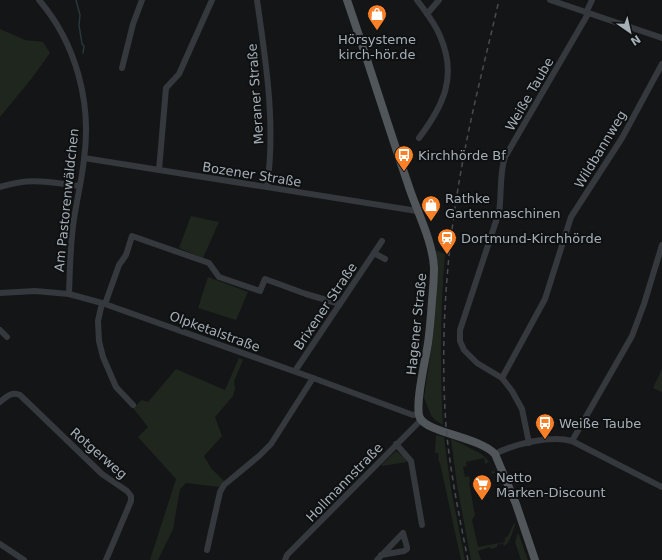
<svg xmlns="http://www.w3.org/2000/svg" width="662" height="560" viewBox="0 0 662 560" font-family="'DejaVu Sans',sans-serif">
	<rect width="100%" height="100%" fill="#141516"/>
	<g fill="#1f261e">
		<path d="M0,29l25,11 18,2 7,11 -18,25 -32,39z"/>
		<path d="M191,216l28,6 -16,36 -24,-10z"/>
		<path d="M435,250l10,4c-5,57 -5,114 -2,171l-8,-5 -4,-5 -7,-17 9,-62 5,-70z"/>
		<path d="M208,277l40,15 -12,28 -38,-12z"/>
		<path d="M239,358l4,2 -9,21 1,8 -2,7 -18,21 7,19 -18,20 7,12 13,13 -5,6 -33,-4 -6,6 -7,40 -15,31h-8l26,-81 -38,-42 10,-10 -15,-19 9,-8 6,2 28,-33 49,21z"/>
		<path d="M662,369v23l-9,-4z"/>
		<path d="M436,435l8,2 7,52 14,71h-4l-21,-97 -1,-1 -1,-9h-3z"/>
		<path d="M451,439c6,2 11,5 17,8 17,8 24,14 30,33h-2l-1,-7 -3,1 -1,-2 4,-2 -6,-8 -4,2 -1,-6 -18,4 1,4 -4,1 2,10 4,-1 1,5 -1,1 6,33 -3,5 6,27 27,-5v-4l3,-2 6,-13 1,2c-3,7 -4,17 -11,21l-1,-3 -6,2v2l-6,2 -1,-2 -12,4 3,9h-10l-14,-75z"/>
		<path d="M396,451l8,6 3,5 -25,4v-2z"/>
		<path d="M518,533l1,2 9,25h-7l-6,-18z"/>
	</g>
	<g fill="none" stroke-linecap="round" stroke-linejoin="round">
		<path stroke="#2a373b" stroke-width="1.5" d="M76,0l4,15 -1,10 3,19 2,2 -1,7"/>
		<g stroke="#35383c" stroke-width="6">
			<path d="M39,0c37,43 53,103 45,159 -2,20 -7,40 -10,60 -4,25 -4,50 -5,75"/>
			<path d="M257,0c9,62 19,125 10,187"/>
			<path d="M417,0c8,11 18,23 23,36 18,41 3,70 -21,102"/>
			<path d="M550,0l112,38"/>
			<path d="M586,13l6,-13"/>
			<path d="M427,14l12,-14"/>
			<path d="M122,68l11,-44 9,-24"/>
			<path d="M84,158l333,53"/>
			<path d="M159,170l7,-82 13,-14 33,-74"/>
			<path d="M0,187c30,-10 49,-5 79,-1"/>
			<path d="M374,253l11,6"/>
			<path d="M0,293l35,-2 34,3 33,9 211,75 100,37 5,-1"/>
			<path d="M102,303l-4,18 1,20 4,16 13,30 17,18"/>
			<path d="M105,304l14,-39 7,-10 6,-19 77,27 10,14 41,14 5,-12 41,15 34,10"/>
			<path d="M0,330l7,7"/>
			<path d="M295,371l87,-130"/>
			<path d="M502,378l43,-79 26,-82 51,-79 40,-74"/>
			<path d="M0,402c6,-5 12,-11 20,-7l82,79 25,17 4,5v5l-25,59"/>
			<path d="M572,441l60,-105 12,-32 18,-59"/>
			<path d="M529,443l-7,-34 -10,-18 -10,-13 -25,-15 -13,-13 -4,-9v-11l39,-118c3,-18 0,-37 6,-55l83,-143"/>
			<path d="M396,444l15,17 11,64"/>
			<path d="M495,454c19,-10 55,-19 77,-13l90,46"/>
			<path d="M0,544l24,16"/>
			<path d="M207,550l13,-58 4,-7 35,-29 12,-12 42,-66"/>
			<path d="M285,560l2,-5 134,-135"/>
			<path d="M377,560l26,-27 4,14v2l-3,2 -23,4"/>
		</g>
		<path stroke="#51565b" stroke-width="8" d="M347,0c21,61 40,123 61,184 8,26 25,57 26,84 0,11 -1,22 -2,33 -1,14 -2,28 -4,42 -2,15 -14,63 -8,75 8,15 59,19 75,36l21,50 19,56"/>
		<path stroke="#484c51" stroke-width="1.5" stroke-dasharray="5 4" stroke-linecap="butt" d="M468,560c-9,-44 -18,-89 -22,-134 -6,-85 0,-172 15,-255 10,-58 25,-114 38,-171"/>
	</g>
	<defs>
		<symbol id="shop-pin" viewBox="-11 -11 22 30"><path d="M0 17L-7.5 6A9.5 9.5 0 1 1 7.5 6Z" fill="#fa8028" stroke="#0f1011"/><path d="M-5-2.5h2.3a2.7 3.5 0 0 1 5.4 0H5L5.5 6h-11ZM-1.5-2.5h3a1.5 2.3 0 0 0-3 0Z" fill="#fff"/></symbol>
		<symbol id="bus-pin" viewBox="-11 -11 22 30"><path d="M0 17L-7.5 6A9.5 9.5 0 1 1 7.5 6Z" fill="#fa8028" stroke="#0f1011"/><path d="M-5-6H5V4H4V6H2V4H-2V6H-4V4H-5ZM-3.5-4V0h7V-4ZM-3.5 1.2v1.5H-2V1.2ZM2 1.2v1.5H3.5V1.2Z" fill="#fff"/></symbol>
		<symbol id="station-pin" viewBox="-11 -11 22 30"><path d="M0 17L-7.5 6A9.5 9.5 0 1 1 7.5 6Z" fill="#fa8028" stroke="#0f1011"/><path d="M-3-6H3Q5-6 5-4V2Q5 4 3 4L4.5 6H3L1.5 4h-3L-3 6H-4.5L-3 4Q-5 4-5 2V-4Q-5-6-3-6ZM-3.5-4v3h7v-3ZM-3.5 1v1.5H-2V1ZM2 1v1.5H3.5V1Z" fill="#fff"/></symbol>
		<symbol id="supermarket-pin" viewBox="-11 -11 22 30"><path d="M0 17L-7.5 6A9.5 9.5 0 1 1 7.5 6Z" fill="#fa8028" stroke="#0f1011"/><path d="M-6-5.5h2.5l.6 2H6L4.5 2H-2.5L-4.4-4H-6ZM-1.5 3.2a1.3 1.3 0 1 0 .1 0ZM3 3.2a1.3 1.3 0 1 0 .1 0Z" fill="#fff"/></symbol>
	</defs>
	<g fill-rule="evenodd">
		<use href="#shop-pin" x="366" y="3" width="22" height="30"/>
		<use href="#bus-pin" x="393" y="144" width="22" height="30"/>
		<use href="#shop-pin" x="420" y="194" width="22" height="30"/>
		<use href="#station-pin" x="436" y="227" width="22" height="30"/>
		<use href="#bus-pin" x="534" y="412" width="22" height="30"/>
		<use href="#supermarket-pin" x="471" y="473" width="22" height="30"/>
	</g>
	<g text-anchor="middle" stroke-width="4" stroke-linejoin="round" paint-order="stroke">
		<g font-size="13" fill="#a5afb7" stroke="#0f1011" text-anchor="start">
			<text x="377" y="44" text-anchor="middle">Hörsysteme<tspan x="377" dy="15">kirch-hör.de</tspan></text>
			<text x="418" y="160">Kirchhörde Bf</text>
			<text x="445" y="203">Rathke<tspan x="445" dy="15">Gartenmaschinen</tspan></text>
			<text x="461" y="243">Dortmund-Kirchhörde</text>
			<text x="559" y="428">Weiße Taube</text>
			<text x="496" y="482">Netto<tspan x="496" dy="15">Marken-Discount</tspan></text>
		</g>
		<g font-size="13" fill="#a5afb7" stroke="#0f1011">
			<text transform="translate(255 94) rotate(-94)" y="5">Meraner Straße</text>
			<text transform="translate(529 94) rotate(-60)" y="5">Weiße Taube</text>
			<text transform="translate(600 149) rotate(-59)" y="5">Wildbannweg</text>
			<text transform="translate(252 174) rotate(9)" y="5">Bozener Straße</text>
			<text transform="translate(66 200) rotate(-84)" y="5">Am Pastorenwäldchen</text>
			<text transform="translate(325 306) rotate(-56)" y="5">Brixener Straße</text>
			<text transform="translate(416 324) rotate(-84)" y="5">Hagener Straße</text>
			<text transform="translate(215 331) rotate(20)" y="5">Olpketalstraße</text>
			<text transform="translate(99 453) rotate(41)" y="5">Rotgerweg</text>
			<text transform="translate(344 482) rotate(-46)" y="5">Hollmannstraße</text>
		</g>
	</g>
	<g transform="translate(630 32) rotate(146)" stroke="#0f1011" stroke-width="3" paint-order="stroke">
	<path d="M0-3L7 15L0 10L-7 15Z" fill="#a5afb7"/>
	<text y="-6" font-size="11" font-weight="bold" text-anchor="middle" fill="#a5afb7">N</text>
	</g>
</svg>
